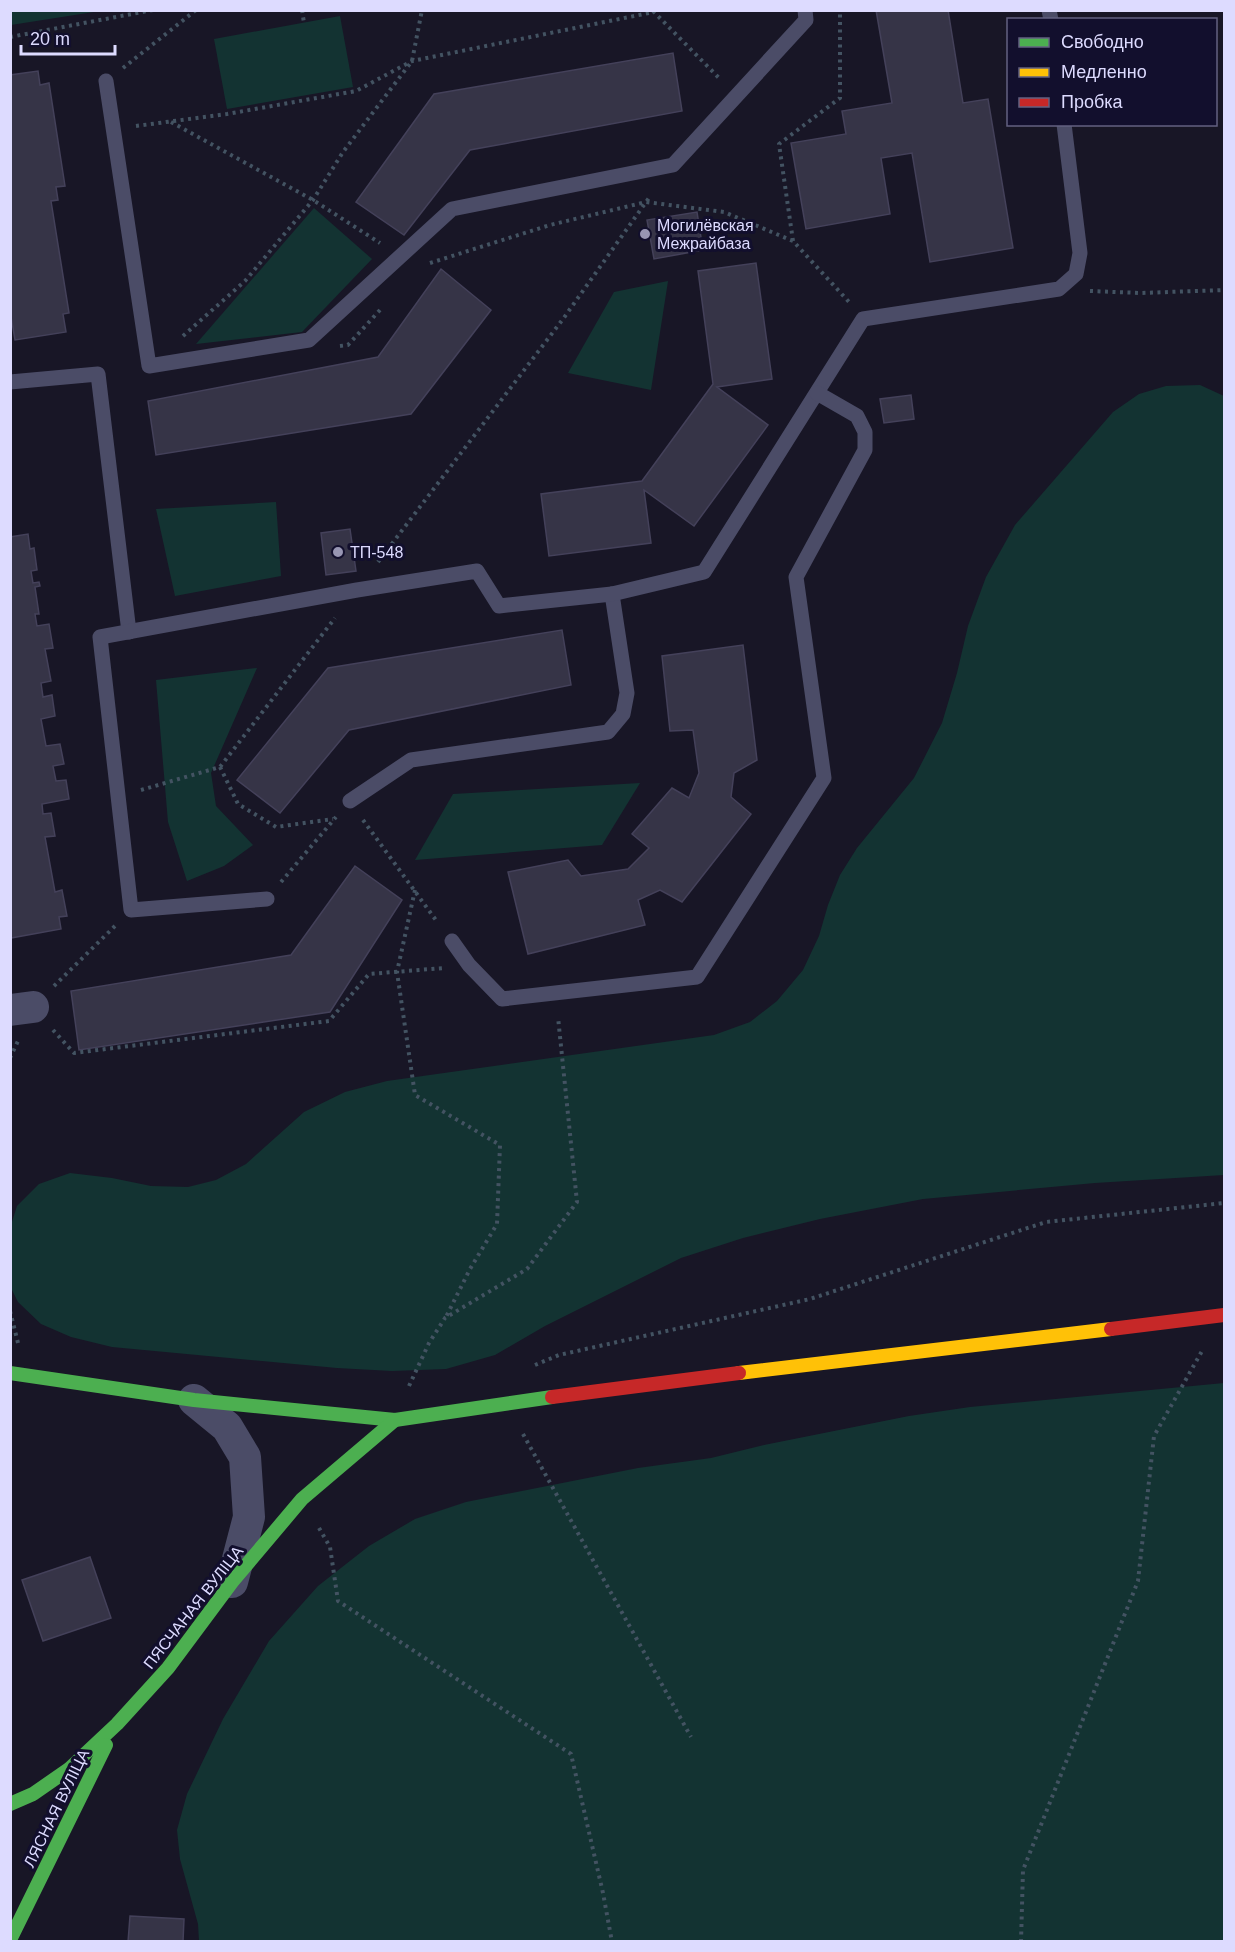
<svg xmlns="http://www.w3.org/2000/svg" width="1235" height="1952" viewBox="0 0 1235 1952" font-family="Helvetica,sans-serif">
	<rect width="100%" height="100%" fill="#181626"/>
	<g fill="#133332">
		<path d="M11,10h89v1l-89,14z"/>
		<path d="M340,16l13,71 -126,22 -13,-70z"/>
		<path d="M314,208l58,51 -70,73 -106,12z"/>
		<path d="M668,281l-17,109 -83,-17 46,-81z"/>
		<path d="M1200,385l24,11v779l-129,8 -172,16 -103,20 -77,19 -62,20 -136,68 -50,29 -49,14 -54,2 -55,-3 -225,-21 -41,-10 -30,-13 -23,-22 -7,-14v-63l6,-19 22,-22 31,-11 42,5 39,8 37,1 28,-7 30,-16 58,-52 41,-20 42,-11 327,-46 36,-13 27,-21 26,-31 16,-34 9,-31 12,-30 17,-27 57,-70 28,-55 15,-50 11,-47 18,-49 29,-52 98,-113 26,-18 27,-8z"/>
		<path d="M276,502l5,74 -106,20 -19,-87z"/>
		<path d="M257,668l-46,105 5,33 37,39 -29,21 -37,15 -19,-59 -12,-142z"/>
		<path d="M640,783l-38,62 -187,15 38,-66z"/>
		<path d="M1224,1383v558h-1025l-1,-17 -18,-65 -3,-29 10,-36 36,-75 46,-78 49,-55 51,-40 46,-27 51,-17 172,-34 73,-10 53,-13 145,-29 61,-9z"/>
	</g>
	<g fill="#363447" stroke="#44415a" stroke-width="1.5">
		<path d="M876,10h72l15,93 25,-4 25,149 -83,14 -18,-109 -31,5 9,56 -84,15 -15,-86 55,-9 -4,-23 50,-8z"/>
		<path d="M673,53l9,58 -212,39 -66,85 -48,-33 78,-108z"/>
		<path d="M38,71l2,14 9,-2 16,103 -9,1 2,13 -7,1 18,112 -6,1 3,18 -51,8 -5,-29v-236z"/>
		<path d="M697,212l6,38 -49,9 -7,-39z"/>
		<path d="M756,263l16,116 -55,8 51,38 -74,101 -50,-36 7,53 -102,13 -8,-62 101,-13 71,-97 -15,-113z"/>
		<path d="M441,269l50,41 -80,104 -255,41 -8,-54 230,-44z"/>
		<path d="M911,395l3,24 -30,4 -4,-24z"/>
		<path d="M350,529l6,42 -30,4 -5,-42z"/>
		<path d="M28,534l2,15 4,-1 3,22 -6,1 2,12 6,-1 1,4 -5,1 4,27h-4l2,12 12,-2 4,24 -8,1 6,32 -10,2 2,14 9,-2 3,21 -14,3 5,27 14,-2 4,20 -11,2 3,15 10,-1 3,19 -27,5 1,10 8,-1 4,23 -10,1 10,55 7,-2 5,26 -8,1 2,12 -50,9 -1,-401z"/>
		<path d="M562,630l9,55 -222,45 -69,83 -43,-33 91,-112z"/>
		<path d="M743,645l14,115 -23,13 -3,24 20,17 -69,88 -22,-12 -22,10 7,25 -117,29 -20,-82 60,-12 13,16 47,-7 21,-21 -17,-14 40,-46 17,10 10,-25 -6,-43 -23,1 -8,-75z"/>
		<path d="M355,866l47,34 -72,112 -251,38 -8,-59 220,-36z"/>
		<path d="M90,1557l21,61 -68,23 -21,-61z"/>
		<path d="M130,1916l54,3 -1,23h-55z"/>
	</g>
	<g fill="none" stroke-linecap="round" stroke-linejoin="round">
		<g stroke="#435362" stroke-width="4" stroke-dasharray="3 4.5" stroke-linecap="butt">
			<path d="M302,10l2,13"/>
			<path d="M653,11l68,69"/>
			<path d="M10,37l143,-27"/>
			<path d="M123,68l73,-58"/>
			<path d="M171,122l142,78 67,43"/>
			<path d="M136,126l91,-12 129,-23 56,-30 242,-49"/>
			<path d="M793,241l-14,-97 61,-46v-88"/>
			<path d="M430,263l120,-38 96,-23 78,10 69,29 56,61"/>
			<path d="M1090,291l51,2 83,-3"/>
			<path d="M183,336l62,-55 68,-81 30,-48 69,-91 10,-51"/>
			<path d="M340,346l8,-1 32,-35"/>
			<path d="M378,562l185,-243 88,-124"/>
			<path d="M220,767l18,37 38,23 57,-8"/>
			<path d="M141,790l79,-23 115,-149"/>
			<path d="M363,820l75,103"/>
			<path d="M281,882l55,-65"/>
			<path d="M415,890l-18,82 18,123 85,50 -3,79 -27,45 -24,48"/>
			<path d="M54,986l61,-60"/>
			<path d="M53,1030l21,23 255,-32 40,-47 75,-6"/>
			<path d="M10,1058l8,-17"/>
			<path d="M10,1311l8,32"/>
			<path d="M535,1365l24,-10 251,-56 236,-77 178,-19"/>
			<path d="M409,1386l20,-43 16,-25 82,-49 50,-67 -19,-185"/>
			<path d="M523,1434l168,303"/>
			<path d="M319,1528l11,19 8,54 233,153 32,139 9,49"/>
			<path d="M1021,1942l2,-72 115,-289 16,-145 48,-85"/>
		</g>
		<g stroke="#4b4c67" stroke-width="15">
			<path d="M1049,10l2,10"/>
			<path d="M106,81l43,285 160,-26 143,-131 221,-44 133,-145 -1,-10"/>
			<path d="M10,382l88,-8 31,258"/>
			<path d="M350,801l61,-41 197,-28 15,-18 4,-21 -15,-99"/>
			<path d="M267,899l-136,11 -31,-273 257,-47 120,-19 22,35 113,-12 92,-22 159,-253 196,-30 17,-15 4,-21 -16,-129"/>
			<path d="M452,941l17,24 33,34 195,-22 127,-199 -28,-201 69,-127v-18l-8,-16 -40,-23"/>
		</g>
		<g stroke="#4b4c67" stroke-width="32">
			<path d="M10,1010l23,-3"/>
			<path d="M194,1400l33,27 18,30 4,60 -17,65"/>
		</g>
		<g stroke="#4caf50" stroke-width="14">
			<path d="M10,1373l184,27 201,20 157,-23"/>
			<path d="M10,1804l23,-10 36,-25 48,-45 51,-56 64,-86 70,-83 93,-79"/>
			<path d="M10,1940l96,-195"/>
		</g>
		<path stroke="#ffc107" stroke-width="14" d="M739,1373l372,-44"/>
		<g stroke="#c62828" stroke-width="14">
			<path d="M1111,1329l113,-14"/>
			<path d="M552,1397l187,-24"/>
		</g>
	</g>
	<g fill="#9896b3" stroke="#120f2d" stroke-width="2">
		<circle cx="645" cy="234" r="6"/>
		<circle cx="338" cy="552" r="6"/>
	</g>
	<g text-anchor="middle" stroke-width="6" stroke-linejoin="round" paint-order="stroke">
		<g font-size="16" fill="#dddbff" stroke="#120f2d" text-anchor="start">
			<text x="657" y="231">Могилёвская<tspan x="657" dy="18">Межрайбаза</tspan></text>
			<text x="350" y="558">ТП-548</text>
		</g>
		<g font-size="16" fill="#dddbff" stroke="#120f2d">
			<text transform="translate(193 1607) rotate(-52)" y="6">ПЯСЧАНАЯ ВУЛІЦА</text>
			<text transform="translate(56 1808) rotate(-64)" y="6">ЛЯСНАЯ ВУЛІЦА</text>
		</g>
	</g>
	<rect width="1235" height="1952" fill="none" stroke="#dddbff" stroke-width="24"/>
	<rect x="1007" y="18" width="210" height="108" fill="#120f2d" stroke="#636181" stroke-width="1.5"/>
	<rect x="1019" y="38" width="30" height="9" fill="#4caf50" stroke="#636181" stroke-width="1.5"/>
	<text x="1061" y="48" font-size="18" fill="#dddbff">Свободно</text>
	<rect x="1019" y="68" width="30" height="9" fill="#ffc107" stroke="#636181" stroke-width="1.5"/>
	<text x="1061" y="78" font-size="18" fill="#dddbff">Медленно</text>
	<rect x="1019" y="98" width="30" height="9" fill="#c62828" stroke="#636181" stroke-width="1.5"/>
	<text x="1061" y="108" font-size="18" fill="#dddbff">Пробка</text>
	<path d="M21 45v9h94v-9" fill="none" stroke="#dddbff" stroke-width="3"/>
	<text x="30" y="45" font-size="18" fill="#dddbff" stroke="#120f2d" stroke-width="4.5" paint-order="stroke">20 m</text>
</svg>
